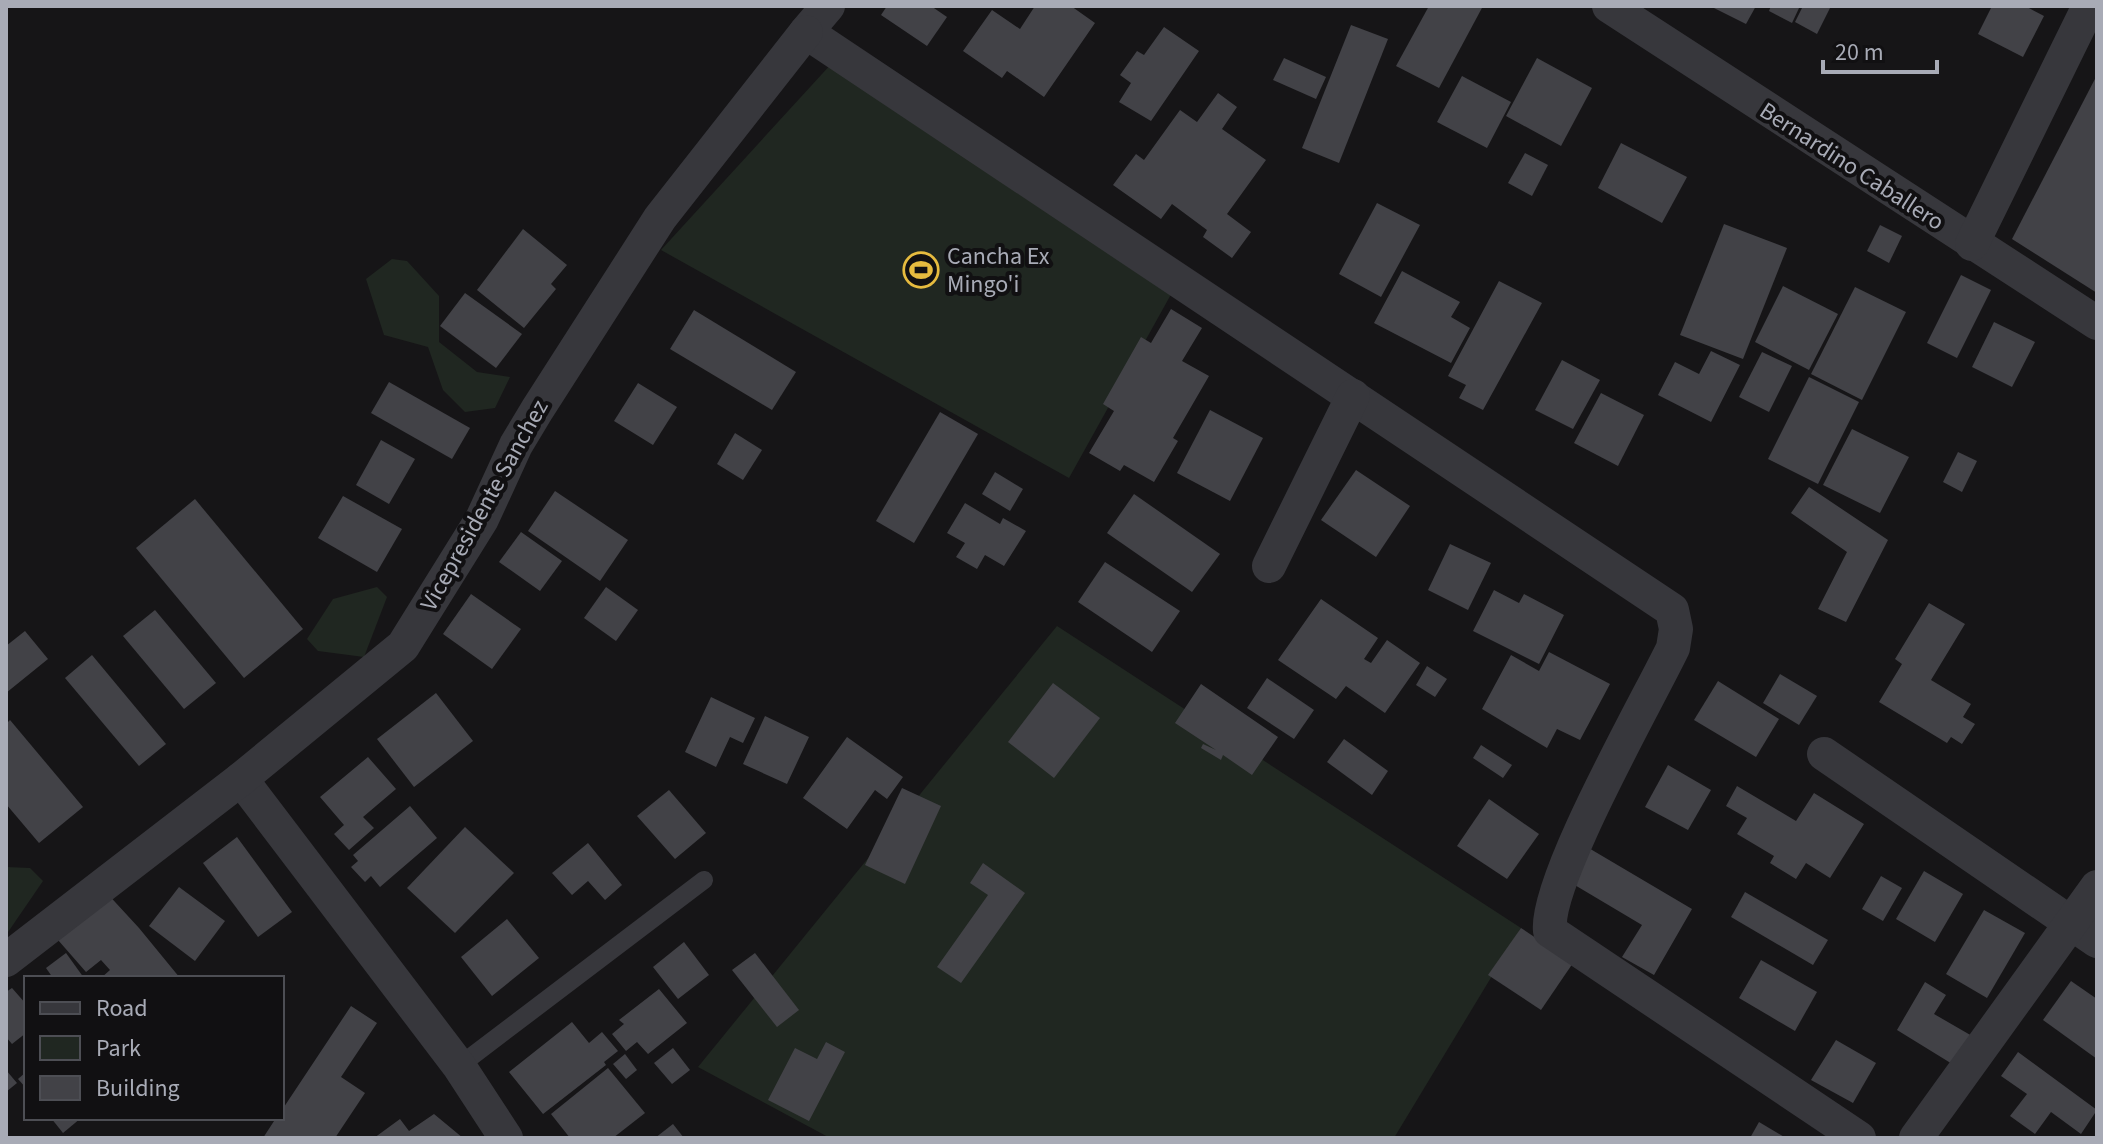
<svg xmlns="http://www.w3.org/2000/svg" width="2103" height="1144" viewBox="0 0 2103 1144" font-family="'Source Sans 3',sans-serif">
	<rect width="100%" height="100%" fill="#161517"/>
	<g fill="#202721">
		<path d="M833,62l341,227 -105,189 -408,-228z"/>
		<path d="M392,259l15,2 32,35v46l38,30 33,5 -15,31 -30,4 -22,-22 -15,-43 -44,-12 -18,-56z"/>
		<path d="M377,587l10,10 -23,60 -46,-6 -11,-12 26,-40z"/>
		<path d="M1057,626l464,302 -127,210h-564l-132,-71z"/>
		<path d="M6,867l24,1 13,13 -37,54z"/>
	</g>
	<g fill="#424247">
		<path d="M887,6h44l16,11 -20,29 -46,-31z"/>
		<path d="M1035,6h36l24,17 -51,74 -37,-26 -5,7 -39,-27 29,-41 28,19z"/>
		<path d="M1429,6h54l-44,82 -43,-22z"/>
		<path d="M1710,6h46l-10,18z"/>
		<path d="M1771,6h29l-8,17 -23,-12z"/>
		<path d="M1803,6h28l-14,28 -22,-12z"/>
		<path d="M1992,6h33l19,10 -21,41 -45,-23z"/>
		<path d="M1351,25l37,14 -49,124 -37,-15z"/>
		<path d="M1164,27l35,24 -48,70 -32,-19 12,-19 -11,-8 17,-24 7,4z"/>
		<path d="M1284,58l42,19 -10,22 -43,-19z"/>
		<path d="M1537,58l55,30 -31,58 -55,-30z"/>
		<path d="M2097,75v218l-85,-54z"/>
		<path d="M1462,76l49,26 -24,46 -50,-26z"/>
		<path d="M1218,93l19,14 -15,22 44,31 -39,54 24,18 -19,26 -29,-21 4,-7 -35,-26 -11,15 -48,-34 23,-31 8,6 36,-50 17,12z"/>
		<path d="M1621,143l66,34 -25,46 -64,-35z"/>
		<path d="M1525,153l23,12 -16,31 -24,-13z"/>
		<path d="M1377,203l43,22 -39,72 -42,-23z"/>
		<path d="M1724,224l63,24 -44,111 -63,-24z"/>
		<path d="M1880,225l22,11 -13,27 -22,-12z"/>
		<path d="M523,229l44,36 -16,19 5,5 -32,39 -47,-38z"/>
		<path d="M1402,271l58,31 -9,15 19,11 -19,35 -77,-40z"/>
		<path d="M1961,275l30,15 -34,68 -30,-15z"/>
		<path d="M1499,281l43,22 -59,107 -24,-12 7,-13 -18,-9z"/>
		<path d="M1783,286l55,28 -29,56 -54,-28z"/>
		<path d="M1855,287l51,25 -44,88 -51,-26z"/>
		<path d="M465,293l57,41 -26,34 -56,-42z"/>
		<path d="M1171,309l31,19 -20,33 27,15 -36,62 5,3 -24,41 -30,-17 -4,6 -31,-18 25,-42 -11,-7 38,-67 10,6z"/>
		<path d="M694,310l102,62 -24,38 -102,-61z"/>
		<path d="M1994,322l41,20 -23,45 -40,-20z"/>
		<path d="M1711,351l29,14 -29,57 -53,-27 17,-33 24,12z"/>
		<path d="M1762,352l30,14 -23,46 -30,-15z"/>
		<path d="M1562,360l38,20 -27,49 -38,-19z"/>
		<path d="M1809,377l50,25 -41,82 -50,-25z"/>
		<path d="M389,382l81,46 -18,31 -81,-46z"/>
		<path d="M638,383l39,24 -24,38 -39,-24z"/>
		<path d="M1601,393l43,22 -26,51 -44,-23z"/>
		<path d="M1210,410l53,28 -33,63 -53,-28z"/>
		<path d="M940,412l38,22 -64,109 -38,-22z"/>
		<path d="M1852,429l57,28 -29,56 -57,-28z"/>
		<path d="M735,433l27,17 -19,30 -26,-16z"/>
		<path d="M381,440l34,19 -26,45 -33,-19z"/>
		<path d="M1958,452l19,9 -15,31 -19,-10z"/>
		<path d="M1356,470l54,36 -34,51 -55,-37z"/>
		<path d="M995,472l28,17 -13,22 -28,-17z"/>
		<path d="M1809,487l79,53 -42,82 -28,-13 29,-57 -56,-39z"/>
		<path d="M555,491l73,49 -28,41 -72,-50z"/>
		<path d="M1134,494l86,60 -28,38 -85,-59z"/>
		<path d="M343,496l59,33 -25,43 -59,-34z"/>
		<path d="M195,499l108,130 -59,49 -108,-130z"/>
		<path d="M965,503l35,21 3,-6 23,13 -22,35 -19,-11 -8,14 -21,-12 9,-14 -18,-10z"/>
		<path d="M521,532l41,29 -22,30 -41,-29z"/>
		<path d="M1450,544l41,19 -23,47 -40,-20z"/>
		<path d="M1105,562l75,49 -28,41 -74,-50z"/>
		<path d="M606,587l32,23 -22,31 -32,-23z"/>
		<path d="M1494,590l25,13 5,-9 40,21 -25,49 -66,-33z"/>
		<path d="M471,594l50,35 -29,40 -49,-35z"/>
		<path d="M1321,599l57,39 -14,21 7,4 16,-23 33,23 -35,50 -39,-27 -10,13 -58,-39z"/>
		<path d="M1929,603l36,21 -34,56 40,24 -8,13 12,7 -13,20 -11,-7 -4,6 -68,-41 23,-38 -7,-5z"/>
		<path d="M155,610l61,73 -32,26 -61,-73z"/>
		<path d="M25,631l23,28 -42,34v-47z"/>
		<path d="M1549,652l61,32 -30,56 -23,-11 -10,19 -65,-39 29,-54 28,16z"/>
		<path d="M92,655l74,89 -27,22 -74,-88z"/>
		<path d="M1427,666l20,13 -12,18 -19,-12z"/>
		<path d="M1780,674l37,22 -18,29 -36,-22z"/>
		<path d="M1267,678l47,32 -20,29 -47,-31z"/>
		<path d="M1718,681l61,38 -23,38 -62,-37z"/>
		<path d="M1053,683l47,35 -46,60 -46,-36z"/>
		<path d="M1201,684l77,53 -26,38 -29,-20 -2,5 -20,-12 2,-4 13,6 -41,-27z"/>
		<path d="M436,693l37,48 -59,46 -37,-48z"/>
		<path d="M711,697l44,21 -12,25 -13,-6 -14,30 -31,-15z"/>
		<path d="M765,716l44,21 -22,47 -44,-20z"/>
		<path d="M10,720l73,87 -44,36 -33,-39v-80z"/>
		<path d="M847,737l56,40 -16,22 -12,-9 -28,39 -44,-31z"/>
		<path d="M1344,739l44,32 -16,24 -45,-33z"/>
		<path d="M1481,745l31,20 -9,13 -30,-20z"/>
		<path d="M368,757l28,32 -33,28 11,11 -25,22 -15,-16 10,-9 -24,-28z"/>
		<path d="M1668,765l43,25 -23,40 -43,-23z"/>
		<path d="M1737,786l59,35 18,-28 50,31 -34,54 -24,-15 -10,16 -26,-16 4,-7 -37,-22 10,-16 -21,-12z"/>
		<path d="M902,788l39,18 -36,78 -40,-19z"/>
		<path d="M669,790l37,43 -31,26 -38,-43z"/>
		<path d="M1489,799l50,35 -32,45 -50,-33z"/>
		<path d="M410,806l27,32 -57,49 -9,-11 -6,6 -14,-15 7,-6 -5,-6z"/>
		<path d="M465,827l49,46 -59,60 -48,-45z"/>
		<path d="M237,837l55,75 -34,25 -55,-74z"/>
		<path d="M588,843l34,42 -17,15 -17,-19 -16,14 -20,-22z"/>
		<path d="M1587,847l105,62 -38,66 -32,-18 20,-32 -74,-44z"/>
		<path d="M983,863l42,30 -64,90 -24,-16 51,-72 -18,-12z"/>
		<path d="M1924,871l39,23 -28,48 -39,-23z"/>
		<path d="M1881,876l21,12 -19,33 -21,-12z"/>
		<path d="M179,887l46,34 -30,40 -46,-35z"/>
		<path d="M104,890l35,38 41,50h-79l9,-8 -9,-10 -15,12 -35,-40z"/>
		<path d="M1745,892l83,48 -15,25 -82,-48z"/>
		<path d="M1984,910l41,23 -38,65 -41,-24z"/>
		<path d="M507,919l32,39 -47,38 -31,-39z"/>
		<path d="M1521,928l52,35 -32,47 -53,-35z"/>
		<path d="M684,942l25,33 -31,24 -25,-32z"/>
		<path d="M66,953l18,25h-31l-7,-10z"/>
		<path d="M755,953l44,57 -22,17 -45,-57z"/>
		<path d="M1761,960l56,32 -22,39 -56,-33z"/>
		<path d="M2071,981l26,18v60l-54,-39z"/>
		<path d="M1925,982l21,13 -12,19 45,26 -17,30 -65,-40z"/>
		<path d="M12,988l14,16v29l-14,11 -6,-7v-45z"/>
		<path d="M659,989l28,34 -39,31 -11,-12 -11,9 -14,-17 12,-10 -5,-4z"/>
		<path d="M351,1006l26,17 -36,54 24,16 -30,45h-72l13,-20h6v-8z"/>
		<path d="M572,1022l17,21 13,-11 16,19 -14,11 2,3 -63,49 -34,-42z"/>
		<path d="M1836,1040l40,23 -23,40 -42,-23z"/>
		<path d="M826,1042l19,10 -36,69 -41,-21 27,-52 22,11z"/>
		<path d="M673,1048l17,22 -18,14 -18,-21z"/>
		<path d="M2018,1052l79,58 -16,24 -30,-22 -16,22 -25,-18 17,-22 -26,-18z"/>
		<path d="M625,1054l12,16 -11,9 -13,-15z"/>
		<path d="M608,1068l37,45 -32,25h-43l-19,-24z"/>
		<path d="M6,1070l11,13 -11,9z"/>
		<path d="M26,1072v16l-8,-9z"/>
		<path d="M434,1114l29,24h-89l26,-19 9,12z"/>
		<path d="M51,1118h30l-18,15z"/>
		<path d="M1759,1122l27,16h-36z"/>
		<path d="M673,1124l11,14h-29z"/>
	</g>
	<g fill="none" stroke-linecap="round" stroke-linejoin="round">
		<path stroke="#37373c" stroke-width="18" d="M459,1066l245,-186"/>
		<g stroke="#37373c" stroke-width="34">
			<path d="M828,6l-22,26 866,578 4,19 -3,19c-26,54 -129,234 -123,283l309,207"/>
			<path d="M1609,6l488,317"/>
			<path d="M1972,244l117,-238"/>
			<path d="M1269,566l84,-170"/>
			<path d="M1824,754l273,187"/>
			<path d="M241,779l218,287 47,72"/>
			<path d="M6,960l235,-181 162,-133 79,-127 34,-74 21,-35 123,-192 146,-186"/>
			<path d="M1916,1138l181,-251"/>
		</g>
	</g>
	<defs>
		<symbol id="stadium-ring" viewBox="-11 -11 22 22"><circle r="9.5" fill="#111012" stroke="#e6bb3f" stroke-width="1.5"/><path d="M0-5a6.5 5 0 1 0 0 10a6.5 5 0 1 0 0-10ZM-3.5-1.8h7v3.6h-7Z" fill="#e6bb3f"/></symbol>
	</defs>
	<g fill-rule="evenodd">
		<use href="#stadium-ring" x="901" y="250" width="40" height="40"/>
	</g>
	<g text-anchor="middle" stroke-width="8" stroke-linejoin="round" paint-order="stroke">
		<g font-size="24" fill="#a8abb6" stroke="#111012">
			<text transform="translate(1852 166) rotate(33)" y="8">Bernardino Caballero</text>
			<text transform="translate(484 505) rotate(-61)" y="8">Vicepresidente Sanchez</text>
		</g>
		<g font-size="24" fill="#a8abb6" stroke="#111012" text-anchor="start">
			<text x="947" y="264">Cancha Ex<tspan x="947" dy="28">Mingo'i</tspan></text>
		</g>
	</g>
	<rect width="2103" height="1144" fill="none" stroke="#a8abb6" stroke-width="16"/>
	<rect x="24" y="976" width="260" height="144" fill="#111012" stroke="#4d4e54" stroke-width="2"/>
	<rect x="40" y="1002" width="40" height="12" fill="#37373c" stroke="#4d4e54" stroke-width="2"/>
	<text x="96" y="1016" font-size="24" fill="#a8abb6">Road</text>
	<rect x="40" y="1036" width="40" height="24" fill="#202721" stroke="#4d4e54" stroke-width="2"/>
	<text x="96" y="1056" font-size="24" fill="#a8abb6">Park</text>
	<rect x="40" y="1076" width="40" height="24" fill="#424247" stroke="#4d4e54" stroke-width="2"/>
	<text x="96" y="1096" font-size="24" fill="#a8abb6">Building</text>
	<path d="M1823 60v12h114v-12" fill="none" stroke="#a8abb6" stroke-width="4"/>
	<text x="1835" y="60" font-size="24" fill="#a8abb6" stroke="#111012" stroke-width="6" paint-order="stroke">20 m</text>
</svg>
